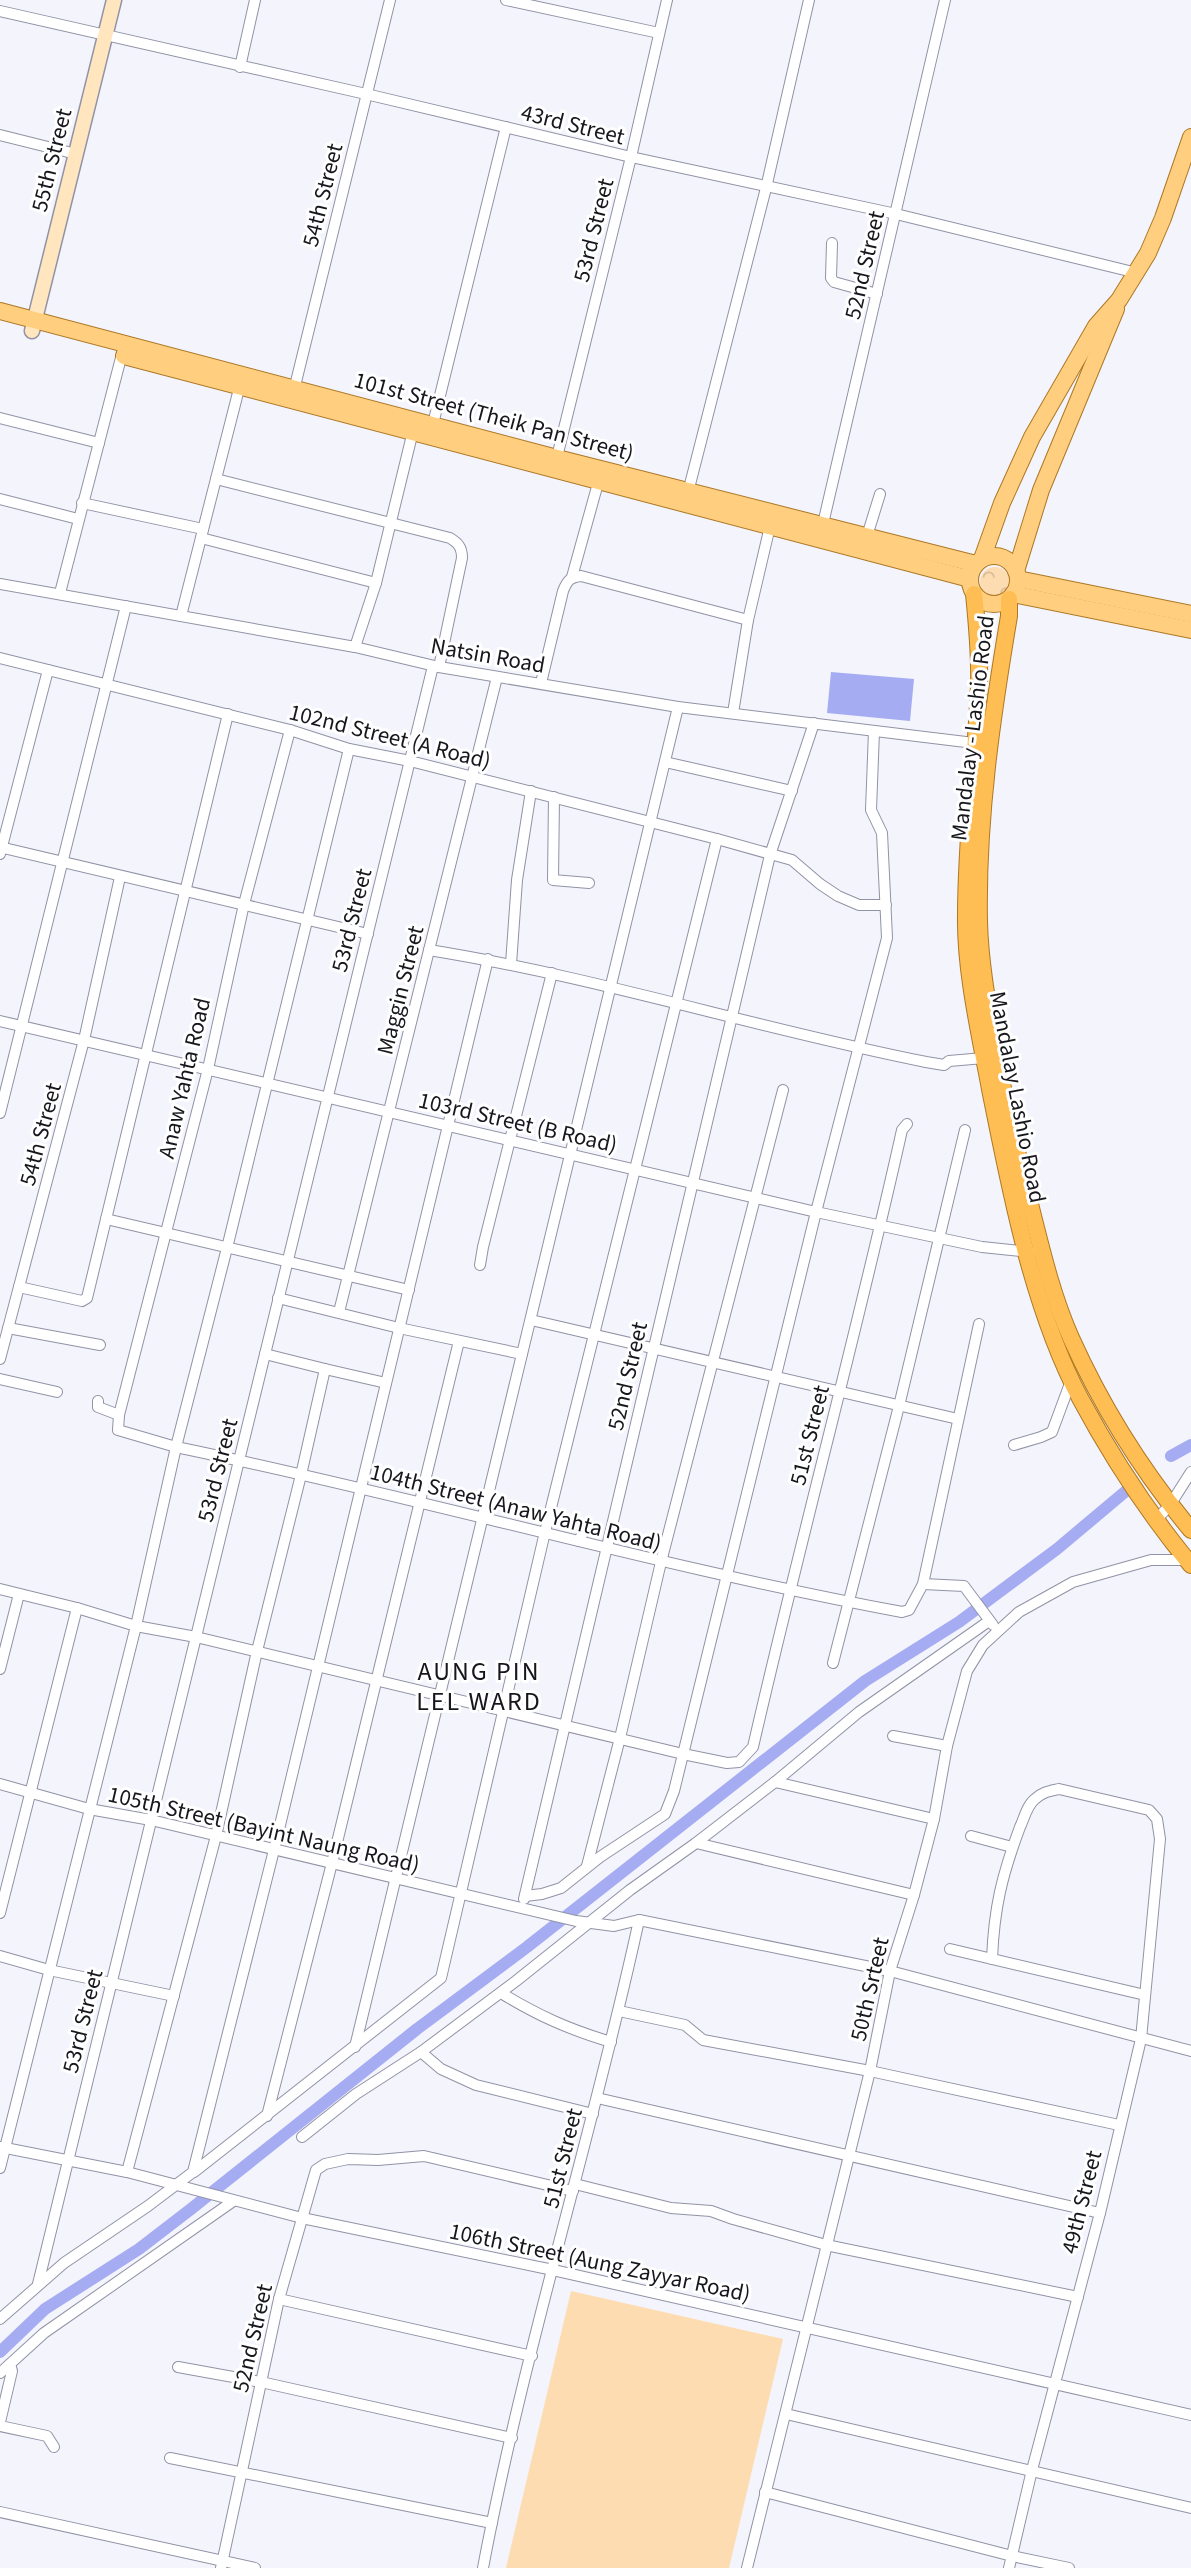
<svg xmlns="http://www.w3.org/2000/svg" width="1191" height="2568" viewBox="0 0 1191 2568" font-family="'Source Sans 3',sans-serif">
	<defs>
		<pattern id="park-crowns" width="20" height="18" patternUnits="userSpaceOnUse" patternTransform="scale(1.75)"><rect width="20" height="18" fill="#fedcb1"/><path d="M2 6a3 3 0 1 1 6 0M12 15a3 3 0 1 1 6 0" fill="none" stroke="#d9bc98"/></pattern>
	</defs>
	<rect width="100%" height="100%" fill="#f3f4fc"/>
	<circle fill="url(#park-crowns)" cx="995" cy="582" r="15"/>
	<path fill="#fedcb1" d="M571,2291l212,48 -54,229h-223z"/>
	<path fill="#a5acf2" d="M831,672l83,7 -4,42 -83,-8z"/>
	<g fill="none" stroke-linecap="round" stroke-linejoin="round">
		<g stroke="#a5acf2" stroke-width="12">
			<path d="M1171,1456l20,-11"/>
			<path d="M0,2352l45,-43 94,-60 52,-40 226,-180 110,-82 338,-266 94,-59 98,-73 69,-58"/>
		</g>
		<defs>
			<g id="minor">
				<path d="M506,0l153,33"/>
				<path d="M0,11l366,83 265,63 265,57 241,59"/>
				<path d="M240,67l15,-67"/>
				<path d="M0,135l76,19"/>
				<path d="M832,243l-1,35 3,4 43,12"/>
				<path d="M293,394l97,-394"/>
				<path d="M0,418l99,25"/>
				<path d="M433,424l73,-297"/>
				<path d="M556,461l75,-304 36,-157"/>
				<path d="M216,479l234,59c8,5 12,9 12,20l-23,109"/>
				<path d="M687,496l79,-308 43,-188"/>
				<path d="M0,499l78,20"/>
				<path d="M82,503l121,26"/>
				<path d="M822,528l123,-528"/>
				<path d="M867,536l13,-42"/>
				<path d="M201,538l175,45"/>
				<path d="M572,577l28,-101"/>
				<path d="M0,584l355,63 84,20 239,40 296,36"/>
				<path d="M60,593l63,-243"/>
				<path d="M181,616l60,-235"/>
				<path d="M355,647l21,-64 38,-156"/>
				<path d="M0,658l290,72 59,19 61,12 307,78 75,21 28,24 18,12 21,9h27"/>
				<path d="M541,683l22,-92c4,-10 7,-14 18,-15l167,44 23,-98"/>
				<path d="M733,713l15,-93"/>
				<path d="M290,730l-46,174 -36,165 -89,346 -1,15 58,17c243,50 482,120 726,165l7,-2 14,-26 56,-260"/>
				<path d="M665,762l127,29"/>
				<path d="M554,797l-1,83 36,3"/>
				<path d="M0,847l368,87"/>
				<path d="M0,854l48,-184"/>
				<path d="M429,950c168,27 330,79 497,112l18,3 5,-4 35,-3"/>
				<path d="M511,964l6,-84 14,-89"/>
				<path d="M0,1021l816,191 166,35 48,5"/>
				<path d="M0,1113l126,-507"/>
				<path d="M106,1219l303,71"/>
				<path d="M480,1265l3,-18 69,-274"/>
				<path d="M19,1287l63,14 5,-3 141,-584"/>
				<path d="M278,1298l121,30 123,26"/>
				<path d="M339,1312l158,-635"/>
				<path d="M531,1320l427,99"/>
				<path d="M8,1328l92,17"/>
				<path d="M265,1354l60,15"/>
				<path d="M0,1359l84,-319 36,-163"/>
				<path d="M0,1379l57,13"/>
				<path d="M98,1401v6l21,8"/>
				<path d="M1014,1445l27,-8 11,-5 20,-54"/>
				<path d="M1157,1519l13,-14 21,-33"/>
				<path d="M579,1541l8,-17"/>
				<path d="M923,1584l41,2 29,39"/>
				<path d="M0,1589l77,19 59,18 60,11 487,117 44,9 12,-1 14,-15c47,-206 103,-410 149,-617l5,-6"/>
				<path d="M833,1663l66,-257 66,-276"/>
				<path d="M0,1669l19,-75"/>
				<path d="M893,1736l54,10"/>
				<path d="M775,1782l159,37"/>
				<path d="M0,1784l89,25 62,11 425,101 38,5 25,-6 251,51 301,80"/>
				<path d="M971,1836l41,11"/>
				<path d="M696,1843l218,52"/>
				<path d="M587,1866l33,-128 41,-176 122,-472"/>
				<path d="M525,1896l17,-2 19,-6 39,-31 65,-43 9,-23 142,-579 71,-274 -5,-105 -11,-23 3,-79"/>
				<path d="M524,1899l246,-1044 44,-132"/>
				<path d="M0,1913l77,-305"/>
				<path d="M950,1949l195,46"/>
				<path d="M0,1956l49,14 125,26"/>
				<path d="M992,1959c2,-51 10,-84 28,-132 4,-8 7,-22 15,-28 7,-7 15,-8 24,-10l90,21 8,9 3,20 -19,200 -41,174 -68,257 -23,98"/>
				<path d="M501,1993c38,23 67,36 110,49"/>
				<path d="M619,2011l66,14 18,15 167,31 249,54"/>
				<path d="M355,2047l323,-1340"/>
				<path d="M421,2052l20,17 35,16 117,29"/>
				<path d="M597,2098l503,115"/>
				<path d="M267,2116l65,-253 127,-522"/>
				<path d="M302,2137l54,-43 65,-42 95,-71 114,-91 66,-47 79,-61 84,-70 130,-91"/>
				<path d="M0,2147l127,25 175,46 251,52 638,145"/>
				<path d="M0,2168l136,-542 40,-179 51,-199 122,-499"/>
				<path d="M127,2172l89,-336 41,-185 44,-176 24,-106 61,14"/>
				<path d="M194,2172l247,-194 104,-446 172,-693"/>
				<path d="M575,2184l96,24 40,3 22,8 93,26 252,52"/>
				<path d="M38,2284l395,-1618"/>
				<path d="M279,2299l253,57"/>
				<path d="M0,2319l64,-56 84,-57 45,-34 81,-322 214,-891"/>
				<path d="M178,2367l83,15 251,56"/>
				<path d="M0,2373l44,-40 188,-131"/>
				<path d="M786,2414l405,94"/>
				<path d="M0,2422l12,-51 -2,-7"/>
				<path d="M0,2426l47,10 7,11"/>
				<path d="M170,2458l322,65"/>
				<path d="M765,2492l247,64 57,12"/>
				<path d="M0,2512l255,56"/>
				<path d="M221,2568l58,-269 37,-129 9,-6 23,-5 30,1 46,-4 149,35"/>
				<path d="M483,2568c41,-218 109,-431 156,-648"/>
				<path d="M747,2568l123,-497 20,-100 24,-76 20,-76 13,-73 20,-75 16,-26 36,-33 54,-30 78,-22h36"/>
			</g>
			<path id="secondary" d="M32,331l82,-331"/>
			<g id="primary">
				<path d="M0,311l557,147 419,106"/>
				<path d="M124,356l846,223"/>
				<circle cx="994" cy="580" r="24"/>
				<path d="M982,559l20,-56 30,-66 64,-111 23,-26 29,-47 15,-35 28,-81"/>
				<path d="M1016,571l25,-81 75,-181"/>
				<path d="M1018,579l173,35"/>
				<path d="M1013,594l178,36"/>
			</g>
			<g id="trunk">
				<path d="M974,594c3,30 6,60 5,90 -3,78 -13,154 -13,232 -1,55 14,119 24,173 20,100 42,218 90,309 31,58 69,116 111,167"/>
				<path d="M1009,599v17c-17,101 -32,202 -30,305 1,47 11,95 19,141 8,45 19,90 30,134 12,47 23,97 43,142 31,69 71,133 120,192"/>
			</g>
		</defs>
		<use href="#minor" stroke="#9193a5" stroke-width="12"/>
		<use href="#secondary" stroke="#9193a5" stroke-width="17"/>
		<use href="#primary" stroke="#ad7825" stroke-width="18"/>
		<use href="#trunk" stroke="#ad7825" stroke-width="18"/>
		<use href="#minor" stroke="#fff" stroke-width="10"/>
		<use href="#secondary" stroke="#ffe6bf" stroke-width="14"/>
		<use href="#primary" stroke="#ffce7f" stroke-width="16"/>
		<use href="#trunk" stroke="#ffbe54" stroke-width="16"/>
	</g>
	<g text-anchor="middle" stroke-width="6" stroke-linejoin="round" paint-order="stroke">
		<g font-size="23" fill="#16161d" stroke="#fff">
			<text transform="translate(573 124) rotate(14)" y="8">43rd Street</text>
			<text transform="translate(51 160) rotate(-76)" y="8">55th Street</text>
			<text transform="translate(322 195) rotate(-76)" y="8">54th Street</text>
			<text transform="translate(593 230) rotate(-76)" y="8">53rd Street</text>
			<text transform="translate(864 265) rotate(-77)" y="8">52nd Street</text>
			<text transform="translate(494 416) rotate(15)" y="8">101st Street (Theik Pan Street)</text>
			<text transform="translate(488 655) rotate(10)" y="8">Natsin Road</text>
			<text transform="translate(972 728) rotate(-83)" y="8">Mandalay - Lashio Road</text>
			<text transform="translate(390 736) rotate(14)" y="8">102nd Street (A Road)</text>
			<text transform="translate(351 920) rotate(-76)" y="8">53rd Street</text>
			<text transform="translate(400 990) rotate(-76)" y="8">Maggin Street</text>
			<text transform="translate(184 1078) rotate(-77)" y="8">Anaw Yahta Road</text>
			<text transform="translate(1018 1097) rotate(79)" y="8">Mandalay Lashio Road</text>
			<text transform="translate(518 1122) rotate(13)" y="8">103rd Street (B Road)</text>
			<text transform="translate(40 1134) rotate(-75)" y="8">54th Street</text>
			<text transform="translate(627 1376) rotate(-77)" y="8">52nd Street</text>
			<text transform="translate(809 1435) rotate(-76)" y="8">51st Street</text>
			<text transform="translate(217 1470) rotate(-76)" y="8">53rd Street</text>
			<text transform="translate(516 1507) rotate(14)" y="8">104th Street (Anaw Yahta Road)</text>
			<text transform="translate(264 1829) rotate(13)" y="8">105th Street (Bayint Naung Road)</text>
			<text transform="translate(869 1989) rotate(-77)" y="8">50th Srteet</text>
			<text transform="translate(82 2021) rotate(-76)" y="8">53rd Street</text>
			<text transform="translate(562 2158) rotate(-76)" y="8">51st Street</text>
			<text transform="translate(1081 2202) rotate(-76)" y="8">49th Street</text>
			<text transform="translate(600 2262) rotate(12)" y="8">106th Street (Aung Zayyar Road)</text>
			<text transform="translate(252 2338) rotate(-77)" y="8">52nd Street</text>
		</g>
		<g font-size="26" letter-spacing="2" fill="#16161d" stroke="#fff">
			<text x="479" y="1680">AUNG PIN<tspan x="479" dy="30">LEL WARD</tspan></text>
		</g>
	</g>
</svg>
